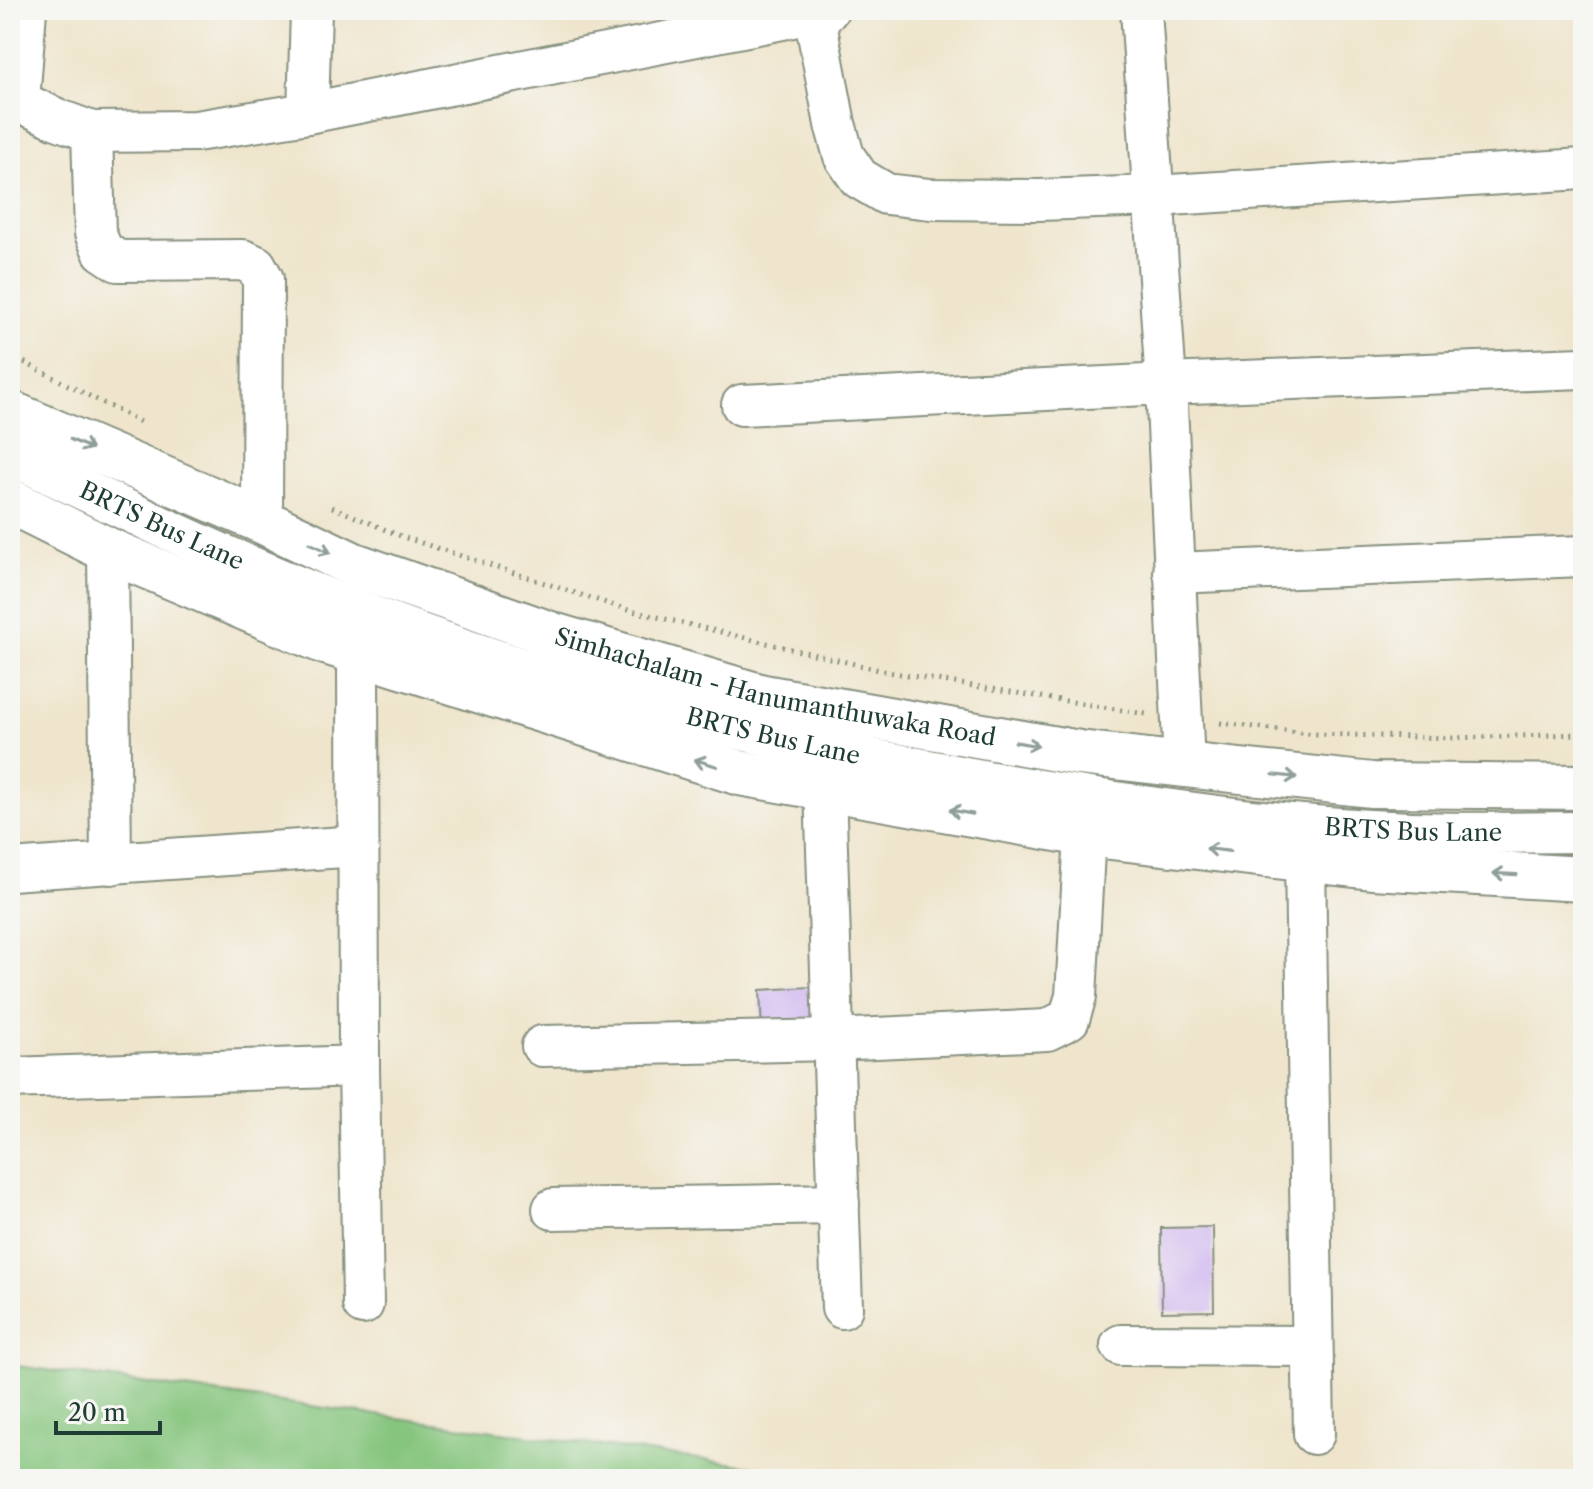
<svg xmlns="http://www.w3.org/2000/svg" width="1593" height="1489" viewBox="0 0 1593 1489" font-family="'Libre Caslon Text',serif">
	<rect width="100%" height="100%" fill="#f6f6f2"/>
	<filter id="ink" filterUnits="userSpaceOnUse"><feTurbulence type="fractalNoise" baseFrequency=".0125" numOctaves="2"/><feDisplacementMap in="SourceGraphic" scale="16" xChannelSelector="R" yChannelSelector="G"/><feConvolveMatrix kernelMatrix="1 2 1 2 8 2 1 2 1" color-interpolation-filters="sRGB"/></filter>
	<filter id="wash" filterUnits="userSpaceOnUse"><feTurbulence type="fractalNoise" baseFrequency=".006" numOctaves="4" result="noise"/><feDisplacementMap in="SourceGraphic" scale="32" xChannelSelector="R" yChannelSelector="G"/><feGaussianBlur stdDeviation="1.8" result="paint"/><feColorMatrix in="noise" values="0 0 0 0 0 0 0 0 0 0 0 0 0 0 0 0 0 1.4 0 .05"/><feComposite in="paint" operator="in"/></filter>
	<g filter="url(#wash)">
		<rect width="100%" height="100%" fill="#efe5cc"/>
		<path fill="#85c57d" stroke="#528158" stroke-width="2" d="M10,1365l834,114h-834z"/>
		<g id="blocks">
			<g fill="#cbadf1">
				<path d="M829,986l2,40 -69,4 -2,-40z"/>
				<path d="M1213,1227l1,84 -52,1 -1,-84z"/>
			</g>
		</g>
	</g>
	<g filter="url(#ink)">
		<use href="#blocks" fill-opacity="0" stroke="#879180" stroke-width="2"/>
		<g fill="none" stroke-linecap="round" stroke-linejoin="round">
			<defs>
				<g id="minor">
					<path d="M1141,10l25,374 18,381"/>
					<path d="M814,13l21,111 9,32 15,22 27,16 44,5 109,1 116,-4 428,-27"/>
					<path d="M10,97l47,22 35,13 104,-1 112,-18 520,-103"/>
					<path d="M19,101l7,-91"/>
					<path d="M308,113l3,-103"/>
					<path d="M92,132l3,101 8,18 15,10 125,-1 13,6 7,13 -1,242"/>
					<path d="M742,405l424,-21 417,-16"/>
					<path id="s1" d="M10,454c108,53 217,105 329,149 220,87 455,146 688,185 127,21 255,39 384,44 57,2 115,0 172,0"/>
					<path d="M108,550l3,314"/>
					<path d="M1174,573l409,-17"/>
					<path d="M358,654l1,412 4,238"/>
					<path d="M825,788l17,520"/>
					<path d="M1305,859l9,575"/>
					<path d="M10,870l348,-24"/>
					<path d="M542,1046l291,-6 214,-10 22,-11 7,-23 9,-162"/>
					<path d="M10,1078l349,-12"/>
					<path d="M553,1209l286,-5"/>
					<path d="M1121,1345l191,1"/>
				</g>
				<g id="major">
					<path id="s2" d="M10,413l252,108 92,44 199,70 210,62 316,56 105,12 188,20 211,2"/>
					<path d="M10,501l98,49 215,91 417,132 345,61 287,33 211,12"/>
				</g>
			</defs>
			<use href="#minor" stroke="#879180" stroke-width="44"/>
			<use href="#major" stroke="#879180" stroke-width="48"/>
			<g stroke="#879180" stroke-width="5" stroke-dasharray="2 6" stroke-linecap="butt">
				<path d="M10,355l134,69"/>
				<path d="M332,507l71,30 225,73 260,62 258,42"/>
				<path d="M1220,723l95,11 135,4 133,-4"/>
			</g>
			<use href="#minor" stroke="#fff" stroke-width="40"/>
			<use href="#major" stroke="#fff" stroke-width="44"/>
		</g>
		<defs><path id="oneway-shaft" d="M-6 0H5M1.5-3L5.5 0L1.5 3" fill="none" stroke-width="1.6" stroke-linecap="round" stroke-linejoin="round" transform="scale(2)"/></defs>
		<g stroke="#8f9e9a">
			<use href="#oneway-shaft" transform="translate(81 444) rotate(23)"/>
			<use href="#oneway-shaft" transform="translate(320 548) rotate(25)"/>
			<use href="#oneway-shaft" transform="translate(1027 744) rotate(10)"/>
			<use href="#oneway-shaft" transform="translate(706 763) rotate(-163)"/>
			<use href="#oneway-shaft" transform="translate(1285 776) rotate(6)"/>
			<use href="#oneway-shaft" transform="translate(961 812) rotate(-170)"/>
			<use href="#oneway-shaft" transform="translate(1218 850) rotate(-173)"/>
			<use href="#oneway-shaft" transform="translate(1505 874) rotate(-177)"/>
		</g>
	</g>
	<g text-anchor="middle" stroke-width="6" stroke-linejoin="round" paint-order="stroke">
		<g font-size="24" fill="#1f3d34" stroke="#f6f6f2">
			<text dy="8" stroke="none"><textPath href="#s1" startOffset="168">BRTS Bus Lane</textPath></text>
			<text dy="8" stroke="none"><textPath href="#s2" startOffset="816">Simhachalam - Hanumanthuwaka Road</textPath></text>
			<text dy="8" stroke="none"><textPath href="#s1" startOffset="816">BRTS Bus Lane</textPath></text>
			<text dy="8" stroke="none"><textPath href="#s1" startOffset="1464">BRTS Bus Lane</textPath></text>
		</g>
	</g>
	<rect width="1593" height="1489" fill="none" stroke="#f6f6f2" stroke-width="40"/>
	<path d="M56 1421v12h104v-12" fill="none" stroke="#1f3d34" stroke-width="4"/>
	<text x="68" y="1421" font-size="24" fill="#1f3d34" stroke="#f6f6f2" stroke-width="6" paint-order="stroke">20 m</text>
</svg>
